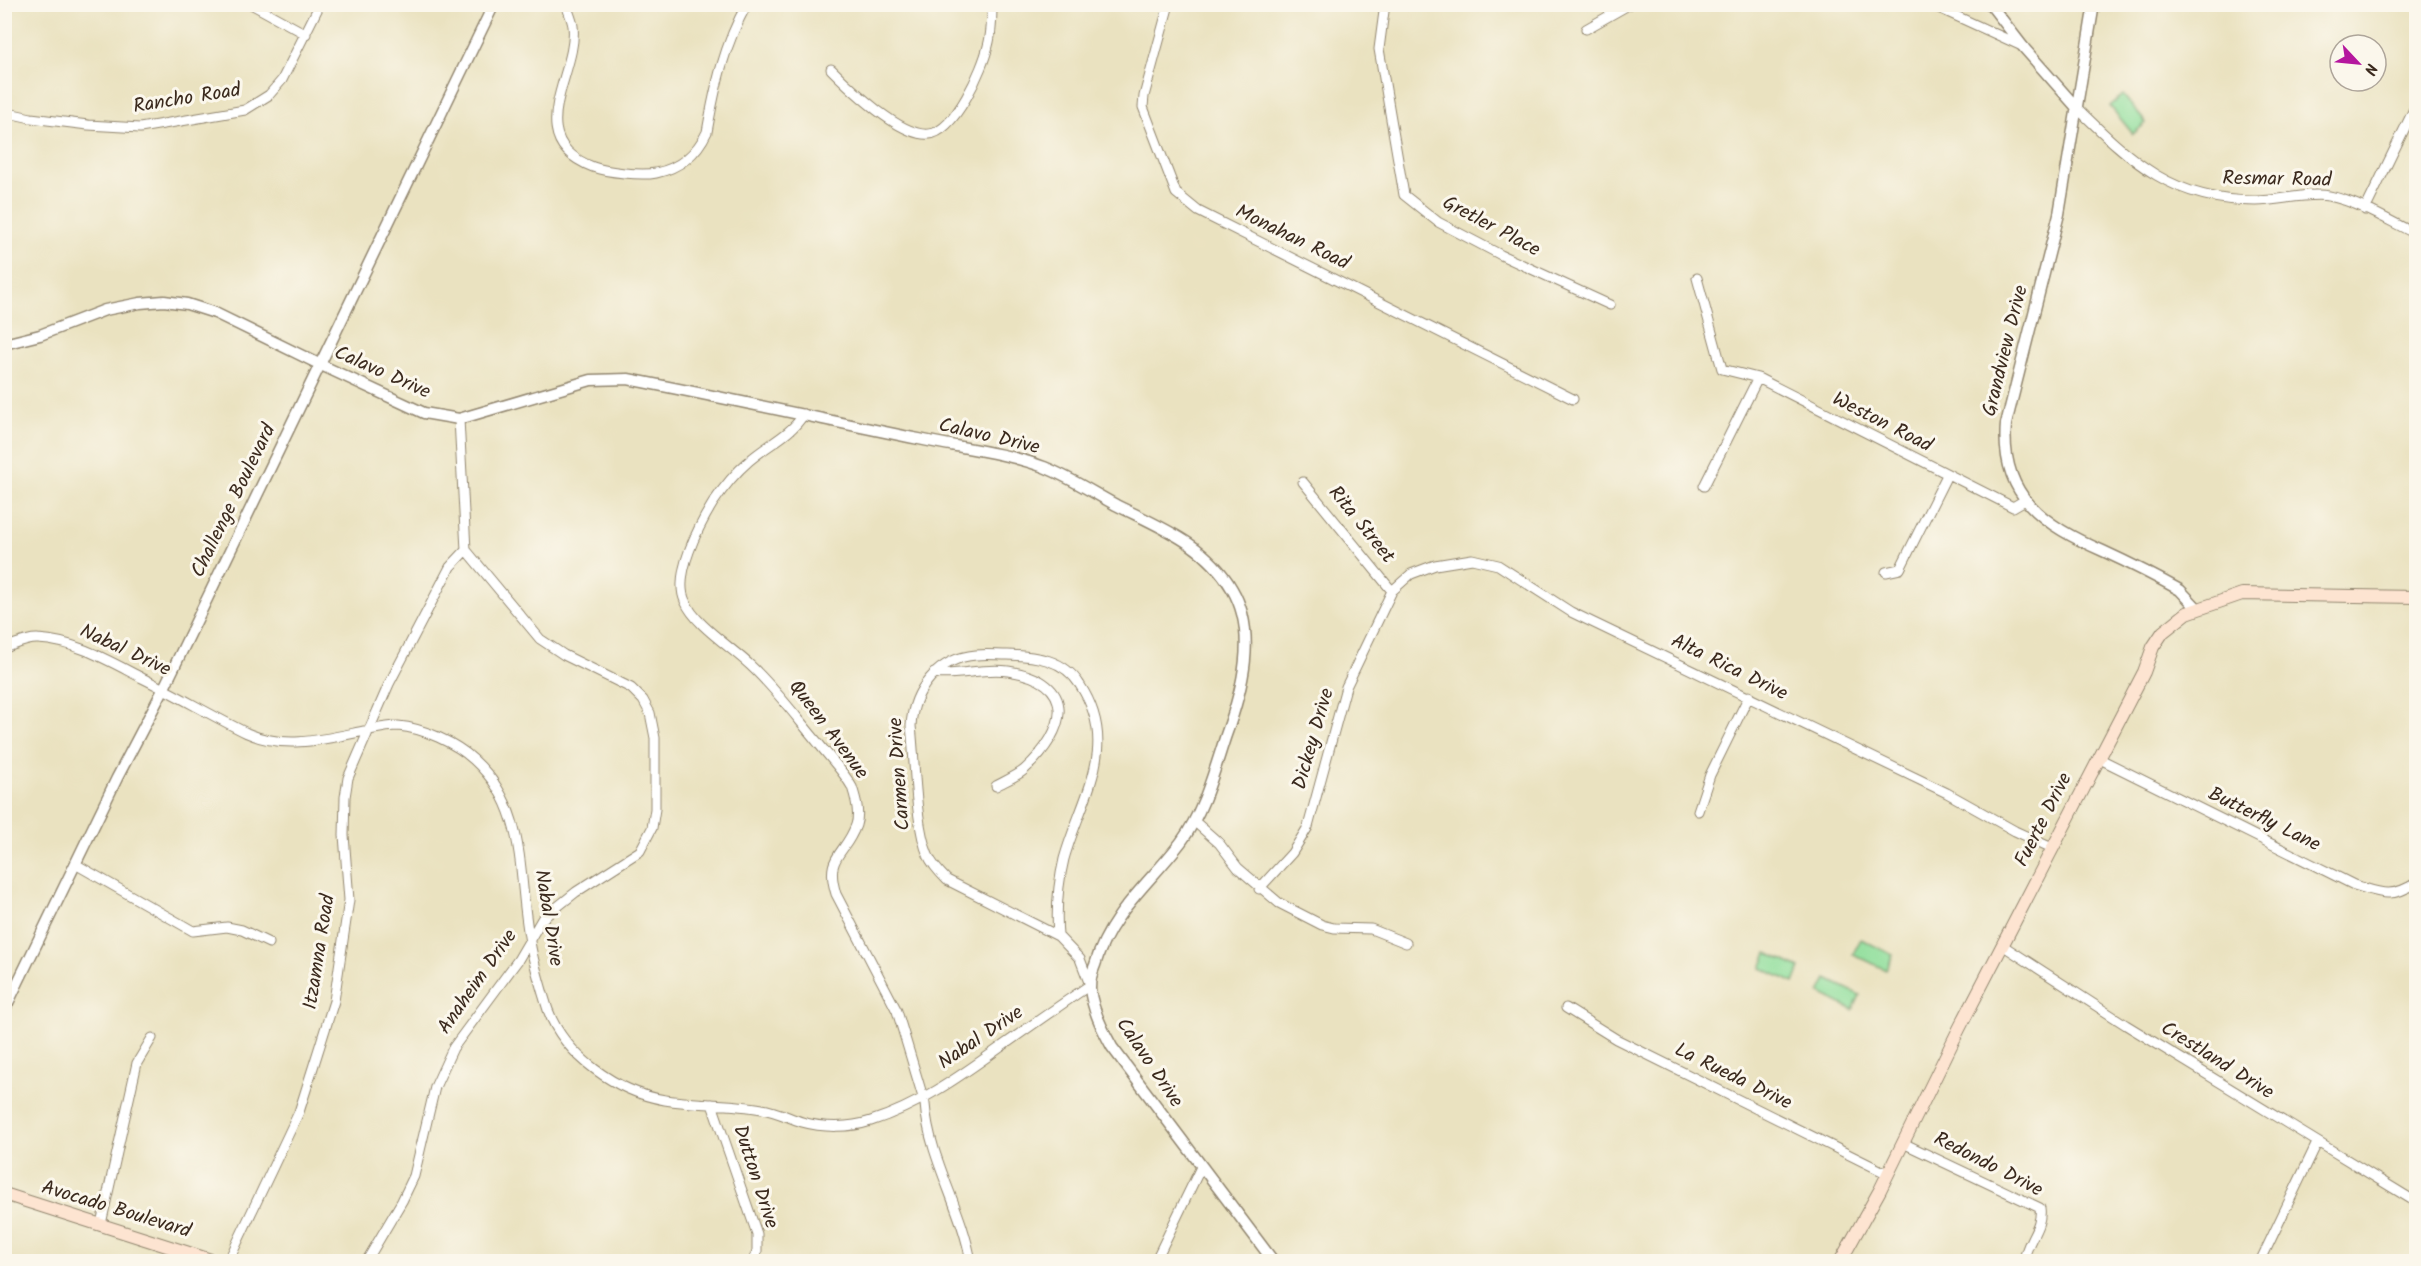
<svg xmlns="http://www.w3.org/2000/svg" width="2421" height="1266" viewBox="0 0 2421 1266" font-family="Kalam,sans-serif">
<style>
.green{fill:#92df9d;stroke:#66845e;stroke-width:1.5}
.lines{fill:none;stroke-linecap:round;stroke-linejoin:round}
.minor-casing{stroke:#92866f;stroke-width:11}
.tertiary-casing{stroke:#92866f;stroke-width:13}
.secondary-casing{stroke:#92866f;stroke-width:14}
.minor{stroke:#fff;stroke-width:9}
.tertiary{stroke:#fff;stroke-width:10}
.secondary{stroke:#fde4d1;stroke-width:12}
.labels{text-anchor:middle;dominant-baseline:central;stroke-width:6;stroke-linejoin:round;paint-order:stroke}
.street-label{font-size:20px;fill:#3b2a1e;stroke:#fbf7ec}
</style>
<rect width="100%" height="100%" fill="#fbf7ec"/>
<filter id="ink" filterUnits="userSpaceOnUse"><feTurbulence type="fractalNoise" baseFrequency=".0167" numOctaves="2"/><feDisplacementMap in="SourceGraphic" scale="12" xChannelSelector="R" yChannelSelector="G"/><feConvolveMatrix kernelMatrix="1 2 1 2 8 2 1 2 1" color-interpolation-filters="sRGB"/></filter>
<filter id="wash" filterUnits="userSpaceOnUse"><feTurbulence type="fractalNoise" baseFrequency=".008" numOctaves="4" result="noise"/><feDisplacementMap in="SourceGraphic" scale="24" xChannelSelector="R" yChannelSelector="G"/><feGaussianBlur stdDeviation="1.35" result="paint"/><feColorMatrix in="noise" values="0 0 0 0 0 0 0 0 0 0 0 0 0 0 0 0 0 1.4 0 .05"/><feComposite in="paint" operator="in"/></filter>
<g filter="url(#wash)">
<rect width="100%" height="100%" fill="#eae2c0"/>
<path class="green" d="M 2123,95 L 2146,123 L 2133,134 L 2110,106 Z
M 1861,939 L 1893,955 L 1886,970 L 1853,954 Z
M 1767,953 L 1800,968 L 1794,983 L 1761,968 Z
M 1827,979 L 1860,995 L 1853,1010 L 1820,993 Z"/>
</g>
<g filter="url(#ink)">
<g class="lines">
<defs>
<path id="minor" d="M 251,4 L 306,34
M 566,4 C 568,11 572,19 573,26 C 579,73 519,139 593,167 C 607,172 641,176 656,173 C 680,168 697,153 707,132 C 715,87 724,45 747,4
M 1169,4 L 1144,96 L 1143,107 L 1176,193 L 1198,211 L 1573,399
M 1385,4 L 1379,49 L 1404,195 L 1438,222 L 1501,255 L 1610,305
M 1930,4 L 2024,47
M 1586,29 L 1630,4
M 831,69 C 850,88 901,137 929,134 C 955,132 983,68 988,46 C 992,32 992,18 992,4
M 2077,108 C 2133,163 2173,201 2256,201 C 2279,201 2308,192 2329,196 C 2359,202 2389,221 2416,234
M 4,112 L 31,118 L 88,125 L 140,128 L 245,110 L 269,95 L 282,80 L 320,4
M 2365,210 L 2416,105
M 1697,278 L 1722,369 L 1758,378 L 2013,507 L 2025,500
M 804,414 C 790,436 768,444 749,461 C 735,473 723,488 713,503 C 699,526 673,575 685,601 C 695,625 730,646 750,665 C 776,689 796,717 819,744 C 830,758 844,772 852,787 C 856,799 860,813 856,825 C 845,856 824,855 836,894 L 897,1011 L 925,1104 C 929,1159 962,1208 971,1262
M 1303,482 L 1392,591
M 1704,486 L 1758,378
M 1886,572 L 1900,569 L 1947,475
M 4,648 C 15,645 27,638 38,639 C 76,641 109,661 142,678 C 177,695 212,716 247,733 C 285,750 325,739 364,731 C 375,729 387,726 398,726 C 423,728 456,743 474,760 C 529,810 517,877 530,942 C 534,965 541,988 548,1010 C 565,1056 617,1092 665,1100 C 697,1105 730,1103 762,1109 C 776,1111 789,1118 802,1122 C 823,1128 850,1128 871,1121 C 918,1106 959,1077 998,1049 C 1029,1027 1059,1006 1090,985 L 1080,959 L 1058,936 C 1056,910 1058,884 1064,859 C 1081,798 1121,747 1080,685 C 1064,659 1036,656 1008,655 C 997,655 986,654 976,655 C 938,658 913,690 911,726 C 915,760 915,825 928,855 C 932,865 940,873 947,880 L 1058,936
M 934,673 C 958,677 983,667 1008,671 C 1079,682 1068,730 1024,770 C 1017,776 1005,781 996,786
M 2098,758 L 2354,885 C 2381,893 2391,899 2416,883
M 1698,811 L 1710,775 L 1749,696
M 1194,821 L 1219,843 L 1238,868 L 1279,903 L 1322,925 L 1334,928 L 1371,929 L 1406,943
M 77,865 L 193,931 L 227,927 L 242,930 L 269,943
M 1259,889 L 1292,853 L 1308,827 L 1346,687 L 1392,591 L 1411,574 L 1435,565 L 1472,559 L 1498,565 L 1571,612 L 1947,793 L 2015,831 L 2052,848
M 2002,945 L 2126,1025 L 2416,1202
M 1566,1008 L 1616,1039 L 1888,1174
M 712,1104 L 757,1234 L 757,1251 L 753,1262
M 1903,1143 L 2040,1208 C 2043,1228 2025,1242 2024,1262
M 101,1224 L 137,1063 L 152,1038
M 228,1262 L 299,1112 L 334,1001 L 349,900 L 344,835 L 345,797 L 348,778 L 389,684 L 450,567 L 466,550
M 366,1262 L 402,1201 L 414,1176 L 435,1087 L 453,1048 L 518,960 L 542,919 L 576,892 L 640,851 L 652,828 L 655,809 L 655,738 L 650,713 L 643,700 L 631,688 L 564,655 L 540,639 L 466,550 L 459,419
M 1155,1262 L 1201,1167
M 2260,1262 L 2317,1143"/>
<path id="tertiary" d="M 1990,4 L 2024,48 L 2077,108
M 2094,4 L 2059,214 L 2006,424 C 2000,497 2044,525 2103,551 C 2129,563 2155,576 2180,590 L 2197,608
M 4,344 L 40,335 L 105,310 L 140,303 L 164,301 L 187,304 L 215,313 L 321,365 L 424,413 L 459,419 L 591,380 L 628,379 C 725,398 822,419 919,439 C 961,448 1003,452 1044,467 C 1069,477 1092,492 1116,505 C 1160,527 1206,544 1232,589 C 1258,633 1242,691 1226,735 C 1214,771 1204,811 1181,842 C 1150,883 1110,913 1095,965 C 1092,972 1090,980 1090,988 C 1092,1009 1102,1029 1112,1047 L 1274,1262
M 4,1011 L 117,778 L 164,688 L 494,4"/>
<path id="secondary" d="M 4,1194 L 217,1262
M 1840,1262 L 1880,1190 L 1959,1029 L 2144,672 L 2153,647 L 2163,632 L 2187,613 L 2242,594 L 2416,597"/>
</defs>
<use href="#minor" class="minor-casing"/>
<use href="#tertiary" class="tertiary-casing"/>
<use href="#secondary" class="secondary-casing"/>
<use href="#minor" class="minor"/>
<use href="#tertiary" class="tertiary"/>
<use href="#secondary" class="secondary"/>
</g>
</g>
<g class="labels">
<g class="street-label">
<text transform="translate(187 99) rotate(-9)">Rancho Road</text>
<text transform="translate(2277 180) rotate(1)">Resmar Road</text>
<text transform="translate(1491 227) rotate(28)">Gretler Place</text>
<text transform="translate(1292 238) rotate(26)">Monahan Road</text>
<text transform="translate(2006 351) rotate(-76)">Grandview Drive</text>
<text transform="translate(382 373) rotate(24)">Calavo Drive</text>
<text transform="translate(1882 423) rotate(27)">Weston Road</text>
<text transform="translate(989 437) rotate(13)">Calavo Drive</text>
<text transform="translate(234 501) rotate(-64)">Challenge Boulevard</text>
<text transform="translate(1361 525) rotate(51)">Rita Street</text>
<text transform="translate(125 651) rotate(25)">Nabal Drive</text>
<text transform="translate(1729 668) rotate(26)">Alta Rica Drive</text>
<text transform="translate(828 730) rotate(53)">Queen Avenue</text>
<text transform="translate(1314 739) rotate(-74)">Dickey Drive</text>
<text transform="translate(900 774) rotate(-94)">Carmen Drive</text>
<text transform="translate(2044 820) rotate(-63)">Fuerte Drive</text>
<text transform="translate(2264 820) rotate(26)">Butterfly Lane</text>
<text transform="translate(548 918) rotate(81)">Nabal Drive</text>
<text transform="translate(320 952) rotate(-81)">Itzamna Road</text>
<text transform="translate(478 982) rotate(-55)">Anaheim Drive</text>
<text transform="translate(981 1038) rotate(-34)">Nabal Drive</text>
<text transform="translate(2217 1061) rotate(32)">Crestland Drive</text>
<text transform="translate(1149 1063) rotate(56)">Calavo Drive</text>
<text transform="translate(1733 1077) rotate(26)">La Rueda Drive</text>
<text transform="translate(1988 1165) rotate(27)">Redondo Drive</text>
<text transform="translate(755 1177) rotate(72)">Dutton Drive</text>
<text transform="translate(116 1210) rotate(17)">Avocado Boulevard</text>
</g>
</g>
<rect width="2421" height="1266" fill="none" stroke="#fbf7ec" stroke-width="24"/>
<g transform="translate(2358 63) rotate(116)"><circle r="28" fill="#fbf7ec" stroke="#aea59a" stroke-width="1.5"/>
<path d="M0-4.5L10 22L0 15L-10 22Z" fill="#b5179e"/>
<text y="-9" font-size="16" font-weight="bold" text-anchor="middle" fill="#3b2a1e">N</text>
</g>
</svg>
